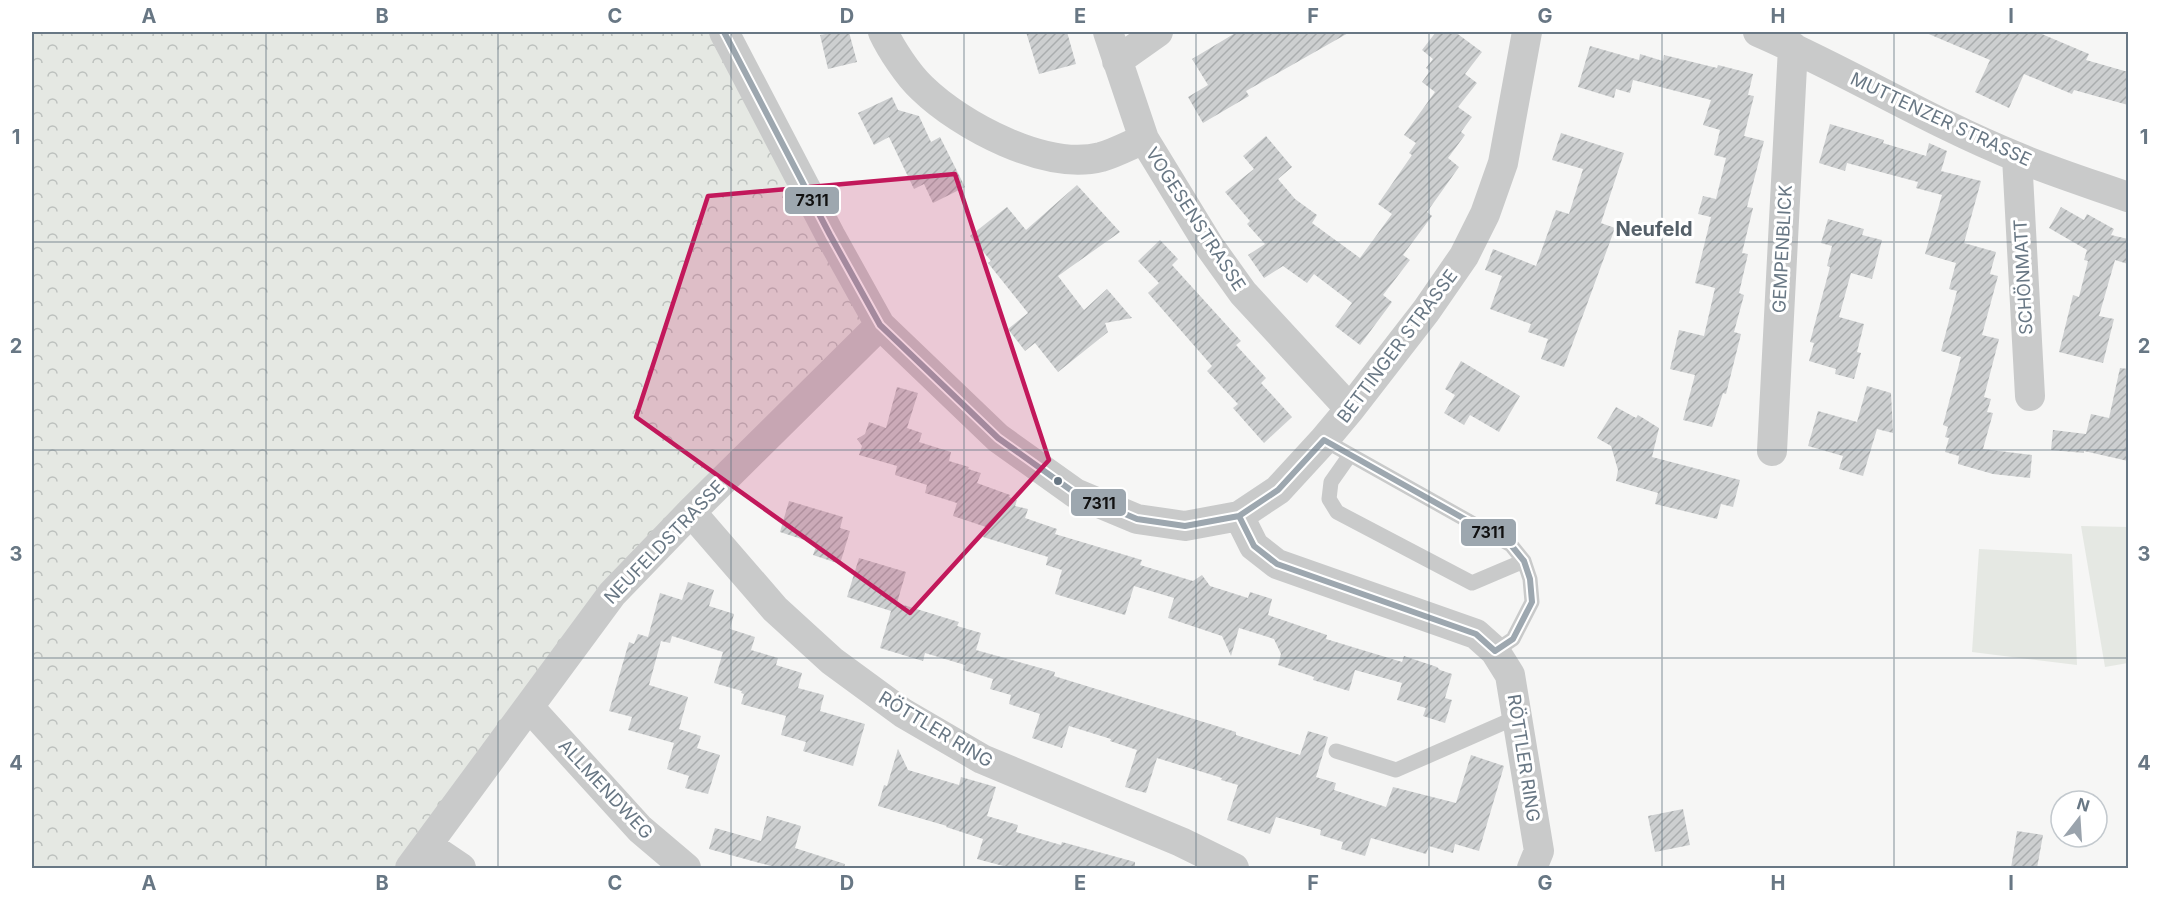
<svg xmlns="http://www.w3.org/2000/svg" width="2160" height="900" viewBox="0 0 2160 900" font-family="Inter,sans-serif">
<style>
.forest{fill:url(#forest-crowns)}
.green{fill:#e5e8e3}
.building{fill:url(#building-hatch)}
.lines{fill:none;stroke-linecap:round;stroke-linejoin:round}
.lane{stroke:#c9caca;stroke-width:15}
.street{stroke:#c9caca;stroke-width:30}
.bus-1-casing{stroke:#fff;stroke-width:10}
.bus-1{stroke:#9da7af;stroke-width:6}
.marked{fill:#c2185b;fill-opacity:0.2;stroke:#c2185b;stroke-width:4.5;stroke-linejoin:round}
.grid{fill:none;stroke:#687784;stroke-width:1.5;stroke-opacity:0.55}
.bus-dot{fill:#687784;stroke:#fff;stroke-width:2}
.labels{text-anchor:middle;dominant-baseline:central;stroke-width:6;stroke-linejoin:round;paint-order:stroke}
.street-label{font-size:18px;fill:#687784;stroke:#fff}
.neighbourhood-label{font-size:20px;font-weight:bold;fill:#556069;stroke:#fff}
.line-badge{stroke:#fff;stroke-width:2}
.pale-badge-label{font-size:16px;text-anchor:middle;font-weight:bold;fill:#111}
.neatline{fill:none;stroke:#687784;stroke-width:2}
.grid-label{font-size:20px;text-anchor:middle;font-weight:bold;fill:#687784}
</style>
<defs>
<pattern id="forest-crowns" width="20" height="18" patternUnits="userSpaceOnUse" patternTransform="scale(1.5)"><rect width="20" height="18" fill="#e5e8e3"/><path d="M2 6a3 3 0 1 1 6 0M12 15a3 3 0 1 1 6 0" fill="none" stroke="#bdc1be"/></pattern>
<pattern id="building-hatch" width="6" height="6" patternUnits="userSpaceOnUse" patternTransform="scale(1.5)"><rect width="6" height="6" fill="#cdcfd0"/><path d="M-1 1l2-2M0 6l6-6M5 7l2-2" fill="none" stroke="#aaadae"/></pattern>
</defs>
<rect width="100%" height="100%" fill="#f6f6f5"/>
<path class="forest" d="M 32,32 L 724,32 L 880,325 L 691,512 L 410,868 L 32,868 Z"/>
<path class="green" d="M 2081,526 L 2128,527 L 2128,663 L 2105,667 Z
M 1979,549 L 2072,554 L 2077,665 L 1972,652 Z"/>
<path class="building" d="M 836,32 L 849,32 L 857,62 L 828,69 L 820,35 Z
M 1026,32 L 1067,32 L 1076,64 L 1039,74 Z
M 1237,32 L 1350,32 L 1246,91 L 1249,96 L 1203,123 L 1188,97 L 1208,85 L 1192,59 Z
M 1436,32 L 1455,32 L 1482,52 L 1465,74 L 1477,83 L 1458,107 L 1472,117 L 1461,132 L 1465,135 L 1448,158 L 1459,167 L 1427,212 L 1432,216 L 1403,255 L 1410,260 L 1383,295 L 1392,302 L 1360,345 L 1335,326 L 1352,303 L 1314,274 L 1307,283 L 1283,266 L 1264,278 L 1248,255 L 1265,244 L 1247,224 L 1250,221 L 1225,192 L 1254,169 L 1243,156 L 1266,136 L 1292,167 L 1278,179 L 1295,199 L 1317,215 L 1312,223 L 1360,258 L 1392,214 L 1378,204 L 1412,155 L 1409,153 L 1416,143 L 1404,135 L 1435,92 L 1422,82 L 1430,71 L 1426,68 L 1433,59 L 1422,50 Z
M 1924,32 L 2037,32 L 2089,54 L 2086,60 L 2128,72 L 2128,105 L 2074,90 L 2072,94 L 2024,74 L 2009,108 L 1975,92 L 1990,60 Z
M 1590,46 L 1639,60 L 1640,54 L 1663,61 L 1664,55 L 1717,68 L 1718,65 L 1753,74 L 1748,95 L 1754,96 L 1744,136 L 1764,141 L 1747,207 L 1753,208 L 1742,253 L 1748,254 L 1739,293 L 1744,295 L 1734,332 L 1741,334 L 1726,394 L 1723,393 L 1712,427 L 1683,420 L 1695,375 L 1670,369 L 1679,330 L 1704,336 L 1715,288 L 1695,283 L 1711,217 L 1698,214 L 1703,196 L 1716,199 L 1726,158 L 1714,155 L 1720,130 L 1703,125 L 1711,100 L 1633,80 L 1630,93 L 1616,89 L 1614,98 L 1578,87 Z
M 892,97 L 898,110 L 919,116 L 931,142 L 940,137 L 965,187 L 933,203 L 924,184 L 914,189 L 889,137 L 874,145 L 858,113 Z
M 1830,124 L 1884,140 L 1883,143 L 1926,156 L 1929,143 L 1947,151 L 1941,171 L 1981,181 L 1964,243 L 1996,252 L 1990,274 L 1998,276 L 1982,335 L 1999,339 L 1984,397 L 1991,399 L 1987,412 L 1993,413 L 1983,449 L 2032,455 L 2030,478 L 1993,474 L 1958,464 L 1959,456 L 1945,452 L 1949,438 L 1945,437 L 1948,427 L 1943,425 L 1961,357 L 1941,351 L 1957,291 L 1949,289 L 1956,263 L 1925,254 L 1942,195 L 1916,188 L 1918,182 L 1847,163 L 1845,171 L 1819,163 Z
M 1561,133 L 1624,153 L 1601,223 L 1615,228 L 1564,367 L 1541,359 L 1548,339 L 1528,332 L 1531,324 L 1490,309 L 1502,276 L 1485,270 L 1493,249 L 1536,266 L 1556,210 L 1569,214 L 1583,169 L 1552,160 Z
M 1077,185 L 1120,232 L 1058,276 L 1084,310 L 1107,289 L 1132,318 L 1105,323 L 1108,332 L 1058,372 L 1035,343 L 1025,351 L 1008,329 L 1028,313 L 988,263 L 991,261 L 970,236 L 1007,207 L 1026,230 Z
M 2061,207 L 2084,220 L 2087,214 L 2114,229 L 2111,235 L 2128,239 L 2128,264 L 2115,260 L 2099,316 L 2114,319 L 2103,363 L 2059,352 L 2073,295 L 2079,297 L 2088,261 L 2084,260 L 2087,250 L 2049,228 Z
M 1828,219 L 1864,229 L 1862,235 L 1882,240 L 1872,279 L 1851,273 L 1839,317 L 1864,324 L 1857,352 L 1861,353 L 1854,379 L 1835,374 L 1836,369 L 1809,361 L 1814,343 L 1810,342 L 1830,267 L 1827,266 L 1832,246 L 1821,243 Z
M 1160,240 L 1178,259 L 1172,265 L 1241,341 L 1236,345 L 1266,378 L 1261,383 L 1292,417 L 1264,443 L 1233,408 L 1238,404 L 1207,371 L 1212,366 L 1148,293 L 1159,283 L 1138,261 Z
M 1461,361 L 1520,396 L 1499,432 L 1470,415 L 1464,425 L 1444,413 L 1455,395 L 1445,389 Z
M 2120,368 L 2128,369 L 2128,461 L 2084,451 L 2084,453 L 2051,450 L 2053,430 L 2086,434 L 2091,414 L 2109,418 Z
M 1867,386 L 1891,393 L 1893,433 L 1877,429 L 1863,476 L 1839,469 L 1843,456 L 1808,446 L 1818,411 L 1857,422 Z
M 897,387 L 918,393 L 907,428 L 922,433 L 919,442 L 951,452 L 949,461 L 969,467 L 968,469 L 981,473 L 977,483 L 1010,495 L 1009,497 L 1017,500 L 1015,506 L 1028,509 L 1025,518 L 1057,529 L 1055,534 L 1142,560 L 1140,565 L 1193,581 L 1202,575 L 1210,586 L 1248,598 L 1250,592 L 1272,599 L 1268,615 L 1327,635 L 1326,639 L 1402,662 L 1404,656 L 1437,667 L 1440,670 L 1452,674 L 1445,698 L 1452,700 L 1445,723 L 1423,716 L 1426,708 L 1397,700 L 1402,683 L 1355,670 L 1349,691 L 1313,680 L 1314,677 L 1278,665 L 1281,654 L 1274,639 L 1239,628 L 1231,656 L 1222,636 L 1168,618 L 1174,598 L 1134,586 L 1125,615 L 1055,594 L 1062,570 L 1046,565 L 1048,557 L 983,537 L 986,527 L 953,516 L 957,503 L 925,493 L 927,485 L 895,475 L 897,466 L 859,455 L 862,446 L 857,439 L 865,434 L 869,422 L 886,428 Z
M 1616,407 L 1636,418 L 1638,415 L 1659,428 L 1652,457 L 1740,480 L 1733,507 L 1721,504 L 1717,519 L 1655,504 L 1658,493 L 1616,481 L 1618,470 L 1611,446 L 1597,438 Z
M 789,501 L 843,517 L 840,528 L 850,531 L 840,564 L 813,555 L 817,544 L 780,532 Z
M 859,558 L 906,572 L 897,603 L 959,622 L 957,626 L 981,633 L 976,650 L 1055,672 L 1054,676 L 1236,732 L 1236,735 L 1300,755 L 1308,731 L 1328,737 L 1316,777 L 1336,783 L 1334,790 L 1386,807 L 1393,787 L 1456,803 L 1471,755 L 1504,766 L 1479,851 L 1455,844 L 1453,853 L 1429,846 L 1426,854 L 1371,838 L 1365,856 L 1341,849 L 1343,842 L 1320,835 L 1321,830 L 1276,817 L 1270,834 L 1227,820 L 1238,785 L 1221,780 L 1222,778 L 1157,758 L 1146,793 L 1125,787 L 1137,750 L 1110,741 L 1111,739 L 1069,726 L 1062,748 L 1032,738 L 1040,714 L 1009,704 L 1011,695 L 990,689 L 993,679 L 963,670 L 965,665 L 925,653 L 923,661 L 880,648 L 891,611 L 847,597 Z
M 688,582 L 714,590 L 709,606 L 734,614 L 730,629 L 755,637 L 751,650 L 778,658 L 776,665 L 802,673 L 798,688 L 824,695 L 820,711 L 865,724 L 853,766 L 803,751 L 806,742 L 781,735 L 786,716 L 741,704 L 744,694 L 741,693 L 742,691 L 714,683 L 723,652 L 672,636 L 670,643 L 661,641 L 649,685 L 688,697 L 679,729 L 701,736 L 697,748 L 720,755 L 708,794 L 685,788 L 689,776 L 667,769 L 674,743 L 628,730 L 632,717 L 609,711 L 629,642 L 634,644 L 638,634 L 648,637 L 660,593 L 682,600 Z
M 898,749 L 908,770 L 959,785 L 961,777 L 996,787 L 987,816 L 1018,825 L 1016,832 L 1061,845 L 1062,842 L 1135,862 L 1135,868 L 1011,868 L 977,859 L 983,839 L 946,827 L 947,826 L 878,806 L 884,785 L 887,786 Z
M 1683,809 L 1690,845 L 1655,852 L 1648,816 Z
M 767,816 L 801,826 L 795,848 L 845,864 L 844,868 L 778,868 L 709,849 L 715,828 L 761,841 Z
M 2017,831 L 2043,835 L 2037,868 L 2011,868 Z"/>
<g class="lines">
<path class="lane" d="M 1324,440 L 1511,545 L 1524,561 L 1530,579 L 1532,602 L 1513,639 L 1495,651
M 1350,455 L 1331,482 L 1329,499 L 1337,512 L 1472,583 L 1524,561
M 1336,751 L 1396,770 L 1517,717"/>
<path class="street" d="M 724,32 L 830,235 L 880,325 L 998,438 L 1075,493 L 1137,519 L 1185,526 L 1239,516 L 1278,490 L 1324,440 L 1350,409 L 1426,311 L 1464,256 L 1485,214 L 1503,163 L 1527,32
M 883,32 C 891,49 908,75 922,88 C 961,126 1046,171 1101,157 C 1115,153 1130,145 1144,139
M 1108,32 L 1144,139 L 1210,247 L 1243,293 L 1350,409
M 1758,32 C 1846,70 1928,121 2017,157 C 2053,172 2091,184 2128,197
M 1117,61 L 1158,32
M 2017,157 L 2030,396
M 1772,451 L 1793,47
M 691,512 L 775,609 L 832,661 L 903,713 L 982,759 L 1181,842 L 1234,868
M 1239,516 L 1254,546 L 1277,564 L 1476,634 L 1495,651 L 1510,675 L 1539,851 L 1532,868
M 529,707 L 640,829 L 686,868
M 427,845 L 461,868
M 410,868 L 612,594 L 691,512 L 880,325"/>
<defs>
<path id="bus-1" d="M 724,32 L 830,235 L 880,325 L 998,438 L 1075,493 L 1137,519 L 1185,526 L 1239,516
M 1324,440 L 1511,545 L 1524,561 L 1530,579 L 1532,602 L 1513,639 L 1495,651 L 1476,634 L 1277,564 L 1254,546 L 1239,516 L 1278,490 Z"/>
</defs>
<use href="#bus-1" class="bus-1-casing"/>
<use href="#bus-1" class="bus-1"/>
</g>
<path class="marked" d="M 955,174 L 1049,460 L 910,613 L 636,417 L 708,196 Z"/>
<path class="grid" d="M 266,32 L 266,868M 498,32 L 498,868M 731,32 L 731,868M 964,32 L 964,868M 1196,32 L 1196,868M 1429,32 L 1429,868M 1662,32 L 1662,868M 1894,32 L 1894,868M 32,242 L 2128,242M 32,450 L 2128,450M 32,658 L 2128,658"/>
<circle class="bus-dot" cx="1058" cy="481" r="5"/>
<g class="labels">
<g class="street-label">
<text transform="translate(1941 119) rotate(25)">MUTTENZER STRASSE</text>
<text transform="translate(1196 219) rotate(57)">VOGESENSTRASSE</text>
<text transform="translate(1782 249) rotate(-87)">GEMPENBLICK</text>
<text transform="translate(2023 277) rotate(-93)">SCHÖNMATT</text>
<text transform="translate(1397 346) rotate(-53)">BETTINGER STRASSE</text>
<text transform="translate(664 542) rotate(-46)">NEUFELDSTRASSE</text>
<text transform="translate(936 729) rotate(31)">RÖTTLER RING</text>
<text transform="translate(1524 758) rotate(81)">RÖTTLER RING</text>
<text transform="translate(606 789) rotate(47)">ALLMENDWEG</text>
</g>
<g class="neighbourhood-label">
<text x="1654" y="229">Neufeld</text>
</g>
</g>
<g class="line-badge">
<rect x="784" y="186" width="56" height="29" rx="6" fill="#9da7af"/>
<rect x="1070" y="488" width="57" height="29" rx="6" fill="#9da7af"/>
<rect x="1460" y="518" width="57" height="29" rx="6" fill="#9da7af"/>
</g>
<g class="pale-badge-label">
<text x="812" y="206">7311</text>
<text x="1099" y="509">7311</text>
<text x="1488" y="538">7311</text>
</g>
<rect width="2160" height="900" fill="none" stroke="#ffffff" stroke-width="66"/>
<g transform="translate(2079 819) rotate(17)"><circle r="28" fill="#ffffff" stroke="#c3c9ce" stroke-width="1.5"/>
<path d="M0-4.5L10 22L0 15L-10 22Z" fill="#9aa3ac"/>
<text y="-9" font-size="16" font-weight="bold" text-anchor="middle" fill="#687784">N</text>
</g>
<rect x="33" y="33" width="2094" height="834" class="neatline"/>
<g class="grid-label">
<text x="149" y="23">A</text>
<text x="382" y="23">B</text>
<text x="615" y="23">C</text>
<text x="847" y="23">D</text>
<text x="1080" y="23">E</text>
<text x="1313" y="23">F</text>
<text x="1545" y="23">G</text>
<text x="1778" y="23">H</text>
<text x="2011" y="23">I</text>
<text x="16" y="144">1</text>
<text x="2144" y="144">1</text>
<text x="16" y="353">2</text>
<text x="2144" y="353">2</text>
<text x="16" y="561">3</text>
<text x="2144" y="561">3</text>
<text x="16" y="770">4</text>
<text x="2144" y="770">4</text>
<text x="149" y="890">A</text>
<text x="382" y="890">B</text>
<text x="615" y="890">C</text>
<text x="847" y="890">D</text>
<text x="1080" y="890">E</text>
<text x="1313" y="890">F</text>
<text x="1545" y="890">G</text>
<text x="1778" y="890">H</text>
<text x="2011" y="890">I</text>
</g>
</svg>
